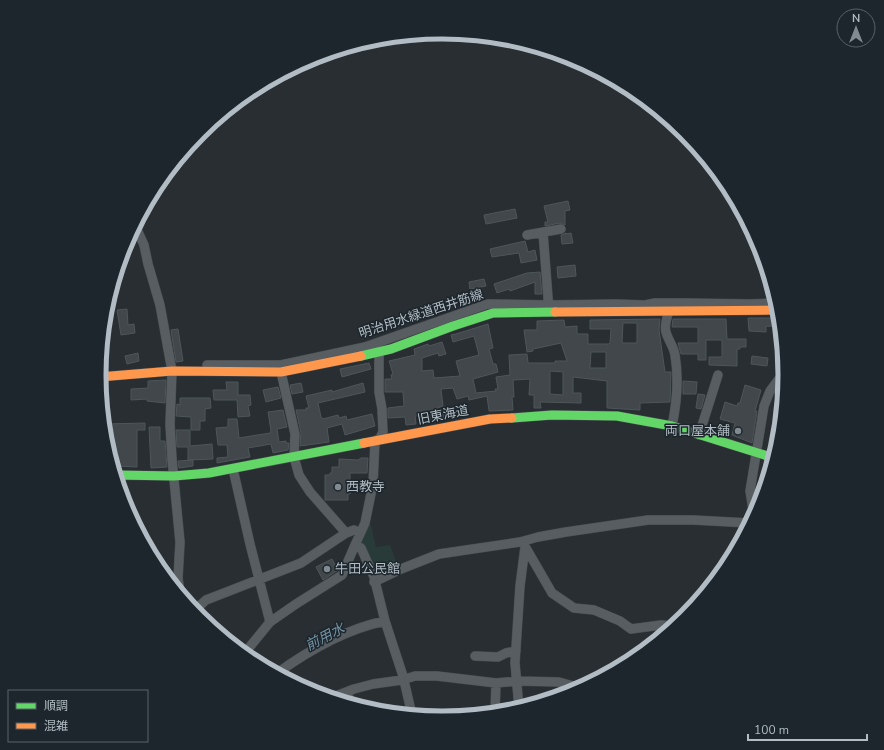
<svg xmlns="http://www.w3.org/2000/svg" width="884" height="750" viewBox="0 0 884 750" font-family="'Nunito Sans','Noto Sans JP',sans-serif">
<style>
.green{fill:#293b39}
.building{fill:#41474a;stroke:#4f565a;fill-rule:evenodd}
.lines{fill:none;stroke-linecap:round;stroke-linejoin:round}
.street-casing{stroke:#464a4d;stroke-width:10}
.fast-casing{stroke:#464a4d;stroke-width:10}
.slow-casing{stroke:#464a4d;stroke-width:10}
.street{stroke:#585d61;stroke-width:9}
.fast{stroke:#63d668;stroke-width:9}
.slow{stroke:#ff974d;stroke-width:9}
.poi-dot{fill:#828a91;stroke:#1c262c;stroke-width:1.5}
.labels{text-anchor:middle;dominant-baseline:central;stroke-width:3;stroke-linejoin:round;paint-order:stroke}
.street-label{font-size:13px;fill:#b2bcc4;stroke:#1c262c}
.poi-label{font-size:13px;fill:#b2bcc4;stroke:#1c262c;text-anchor:start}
.water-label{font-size:14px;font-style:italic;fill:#7592a4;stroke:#1c262c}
.rim{fill:none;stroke:#b2bcc4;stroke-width:5}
</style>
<rect width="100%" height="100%" fill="#282e32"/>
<path class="green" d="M 367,525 L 371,525 L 376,547 L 390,545 L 398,567 L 378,575 L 362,543 L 362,538 Z"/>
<path class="building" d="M 568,201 L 570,210 L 565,211 L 565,225 L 560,223 L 545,226 L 545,222 L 548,222 L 544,206 Z
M 515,209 L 517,218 L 486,224 L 484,215 Z
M 566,233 L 566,234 L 571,233 L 573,243 L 562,244 L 561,235 Z
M 525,241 L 528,252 L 535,250 L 537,260 L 521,263 L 519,253 L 492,257 L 490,249 Z
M 575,265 L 576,276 L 558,278 L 557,267 Z
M 540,272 L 542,294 L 535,294 L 535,282 L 510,291 L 509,289 L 497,293 L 494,284 L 527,273 Z
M 484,279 L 486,286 L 470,289 L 469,282 Z
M 127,309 L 128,325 L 134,324 L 135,333 L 121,335 L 117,310 Z
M 748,318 L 779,318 L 780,327 L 766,326 L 766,332 L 749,331 Z
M 660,319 L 659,330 L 665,372 L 671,372 L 670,402 L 640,403 L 640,410 L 607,408 L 607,381 L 573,377 L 573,393 L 581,393 L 581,403 L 540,402 L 541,408 L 534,408 L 534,395 L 529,395 L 530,379 L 513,380 L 514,397 L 512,397 L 513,410 L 489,411 L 487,396 L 469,400 L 468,396 L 457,399 L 453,388 L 441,389 L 443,406 L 437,408 L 438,412 L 458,411 L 458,415 L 428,421 L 427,414 L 415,416 L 416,424 L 406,425 L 405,417 L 388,418 L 388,408 L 404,406 L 403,392 L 385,392 L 385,379 L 392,379 L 391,375 L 393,374 L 389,361 L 415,355 L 414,349 L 428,344 L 429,346 L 442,342 L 446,354 L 439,356 L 438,353 L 422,358 L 422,371 L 433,370 L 434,378 L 460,376 L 456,361 L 479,355 L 474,336 L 453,342 L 451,335 L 456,334 L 488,324 L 493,348 L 489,349 L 493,364 L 496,364 L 498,372 L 473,379 L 476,393 L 496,391 L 495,389 L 498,389 L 496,377 L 510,375 L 509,355 L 527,354 L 528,363 L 555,363 L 555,361 L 567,361 L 561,343 L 533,349 L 533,351 L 527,352 L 524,330 L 537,330 L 537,321 L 564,320 L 565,327 L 577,326 L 577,334 L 588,334 L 588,344 L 609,344 L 610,343 L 611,329 L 590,329 L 590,320 ZM 623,323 L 637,323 L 637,343 L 622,343 ZM 591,352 L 606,352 L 606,368 L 590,368 ZM 550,371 L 563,372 L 563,395 L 550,394 Z
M 673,319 L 726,319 L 727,339 L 746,339 L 746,347 L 740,347 L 740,349 L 737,349 L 737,366 L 709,365 L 709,357 L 722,357 L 722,340 L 706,340 L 706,360 L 698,360 L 698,354 L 681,354 L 678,343 L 698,343 L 698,327 L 672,327 Z
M 178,329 L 183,361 L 176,362 L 171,330 Z
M 138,353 L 139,361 L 127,364 L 125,356 Z
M 752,356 L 768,358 L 767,366 L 751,364 Z
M 369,363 L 371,369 L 342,377 L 340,369 Z
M 166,380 L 165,403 L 147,401 L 147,399 L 131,400 L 131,389 L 148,388 L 148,381 Z
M 683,381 L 697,382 L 696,394 L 683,394 Z
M 226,382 L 238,382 L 238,395 L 250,395 L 251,405 L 248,406 L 250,416 L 238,417 L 237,400 L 214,400 L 213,390 L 227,390 Z
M 301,383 L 303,392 L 292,394 L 290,385 Z
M 363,383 L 365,392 L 318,403 L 321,417 L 323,419 L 338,415 L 339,418 L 346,416 L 347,420 L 372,414 L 375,426 L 345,435 L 342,424 L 327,428 L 329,442 L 300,446 L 301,433 L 296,410 L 306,410 L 306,408 L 309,408 L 306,396 L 332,390 L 332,392 Z
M 745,385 L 761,390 L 755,411 L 757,411 L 752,443 L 732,435 L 735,423 L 720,419 L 725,402 L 737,406 L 738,403 L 740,403 Z
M 278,387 L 281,398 L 266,402 L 263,390 Z
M 698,394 L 705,395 L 701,409 L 696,408 Z
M 180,398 L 210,398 L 211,408 L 205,409 L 205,421 L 200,421 L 200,430 L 191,430 L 191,417 L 176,416 L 177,404 L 180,405 Z
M 283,410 L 287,427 L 277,429 L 279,442 L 286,441 L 286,443 L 289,443 L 288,450 L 273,453 L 271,444 L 248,448 L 250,457 L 217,463 L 217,458 L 228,457 L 227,445 L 218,445 L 216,428 L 228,427 L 228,419 L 237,419 L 239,438 L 270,433 L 271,431 L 268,412 Z
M 145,423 L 145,430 L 137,430 L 137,467 L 114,466 L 114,458 L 111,459 L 106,442 L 104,424 Z
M 149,427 L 160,427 L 160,441 L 165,441 L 167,467 L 151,468 Z
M 176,430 L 190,430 L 190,446 L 212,444 L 213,459 L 188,460 L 188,447 L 177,447 Z
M 361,458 L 368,458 L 367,473 L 350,473 L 350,494 L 348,494 L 348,500 L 325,500 L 325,475 L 330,475 L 330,473 L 332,473 L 332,467 L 339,467 L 339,459 L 358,460 Z
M 193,460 L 193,466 L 179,468 L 178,461 Z
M 332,559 L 338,570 L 323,580 L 316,567 Z"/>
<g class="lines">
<defs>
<path id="street" d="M 135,225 L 144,245 L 148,264 L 160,305 L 172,371 L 170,424 L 172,459 L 180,542 L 178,578 L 180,593
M 543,232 L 549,311
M 527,235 L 561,229
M 669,311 C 667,317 664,326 666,332 C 668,340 674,347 675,355 C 679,379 677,402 672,426
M 379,351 L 379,392 L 382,409 L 383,432 L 380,438 L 375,441 L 373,484 L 365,523 L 355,545 L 361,548 L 374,577 L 385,621 L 403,676 L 412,715
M 207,365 L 281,365 L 365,347 L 488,304 L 550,305 L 616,304 L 645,305 L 655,303 L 685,303 L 750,304 L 777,303
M 281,372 L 295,434 L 294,457 L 299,475 L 310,492 L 346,533
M 699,435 L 718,375
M 233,469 L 250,544 L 270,622
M 754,516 L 750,491 L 764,406 L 770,391 L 785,371
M 526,548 L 552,593 L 574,608 L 594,610 L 620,621 L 631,629 L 661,625 L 675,626
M 374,582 L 401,569 L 439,554 L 520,542 L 538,537 L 566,532 L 648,520 L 693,520 L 750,523
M 194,611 L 206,600 L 301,563 L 346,533 L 354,530 L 360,533
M 244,654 L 270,622 L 296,604 L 342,575 L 355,545
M 475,656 L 498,657 L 506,653 L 516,651
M 276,674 C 309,650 346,629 385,621
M 347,693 L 351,704
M 331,698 L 354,689 L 373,684 L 402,680 L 415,676 L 437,676 L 496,683 L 518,681 L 559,682 L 577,687
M 519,708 L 515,663 L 520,586 L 525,547
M 495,713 L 496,683"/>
<path id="fast" d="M 361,356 L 391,349 L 453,326 L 493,313 L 555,312
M 512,418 L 552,415 L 617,416 L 672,426 L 774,458
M 116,475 L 174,476 L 209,473 L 364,443"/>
<path id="slow" d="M 555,312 L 779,310
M 99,377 L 172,371 L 281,372 L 361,356
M 364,443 L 490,419 L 512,418"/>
</defs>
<use href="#street" class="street-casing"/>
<use href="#fast" class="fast-casing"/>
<use href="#slow" class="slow-casing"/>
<use href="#street" class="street"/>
<use href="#fast" class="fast"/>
<use href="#slow" class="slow"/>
</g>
<g class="poi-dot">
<circle cx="738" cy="431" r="4"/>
<circle cx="338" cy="487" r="4"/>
<circle cx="327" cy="569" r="4"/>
</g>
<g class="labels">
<g class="street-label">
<text transform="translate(421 314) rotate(-18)">明治用水緑道西井筋線</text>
<text transform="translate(443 415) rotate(-11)">旧東海道</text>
</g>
<g class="poi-label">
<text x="730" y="431" text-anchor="end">両口屋本舗</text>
<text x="346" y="487">西教寺</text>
<text x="335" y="569">牛田公民館</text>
</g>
<g class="water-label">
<text transform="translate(325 637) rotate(-28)">前用水</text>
</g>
</g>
<path d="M0 0H884V750H0ZM106 375a336 336 0 1 1 672 0a336 336 0 1 1-672 0Z" fill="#1c262c" fill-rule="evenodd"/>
<path class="rim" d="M106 375a336 336 0 1 1 672 0a336 336 0 1 1-672 0Z"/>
<rect x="8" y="690" width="140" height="52" fill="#1c262c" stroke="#586269"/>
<rect x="16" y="703" width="20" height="6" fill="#63d668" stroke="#586269"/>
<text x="44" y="710" font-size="12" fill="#b2bcc4">順調</text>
<rect x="16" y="723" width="20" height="6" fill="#ff974d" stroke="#586269"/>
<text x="44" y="730" font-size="12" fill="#b2bcc4">混雑</text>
<g transform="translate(856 28)"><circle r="19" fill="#1c262c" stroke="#586269"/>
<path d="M0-3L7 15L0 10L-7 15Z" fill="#828a91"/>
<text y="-6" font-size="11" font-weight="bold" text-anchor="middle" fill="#b2bcc4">N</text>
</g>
<path d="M748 734v6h119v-6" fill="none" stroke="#b2bcc4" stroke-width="2"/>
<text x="754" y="734" font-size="12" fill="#b2bcc4" stroke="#1c262c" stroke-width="3" paint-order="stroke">100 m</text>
</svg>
